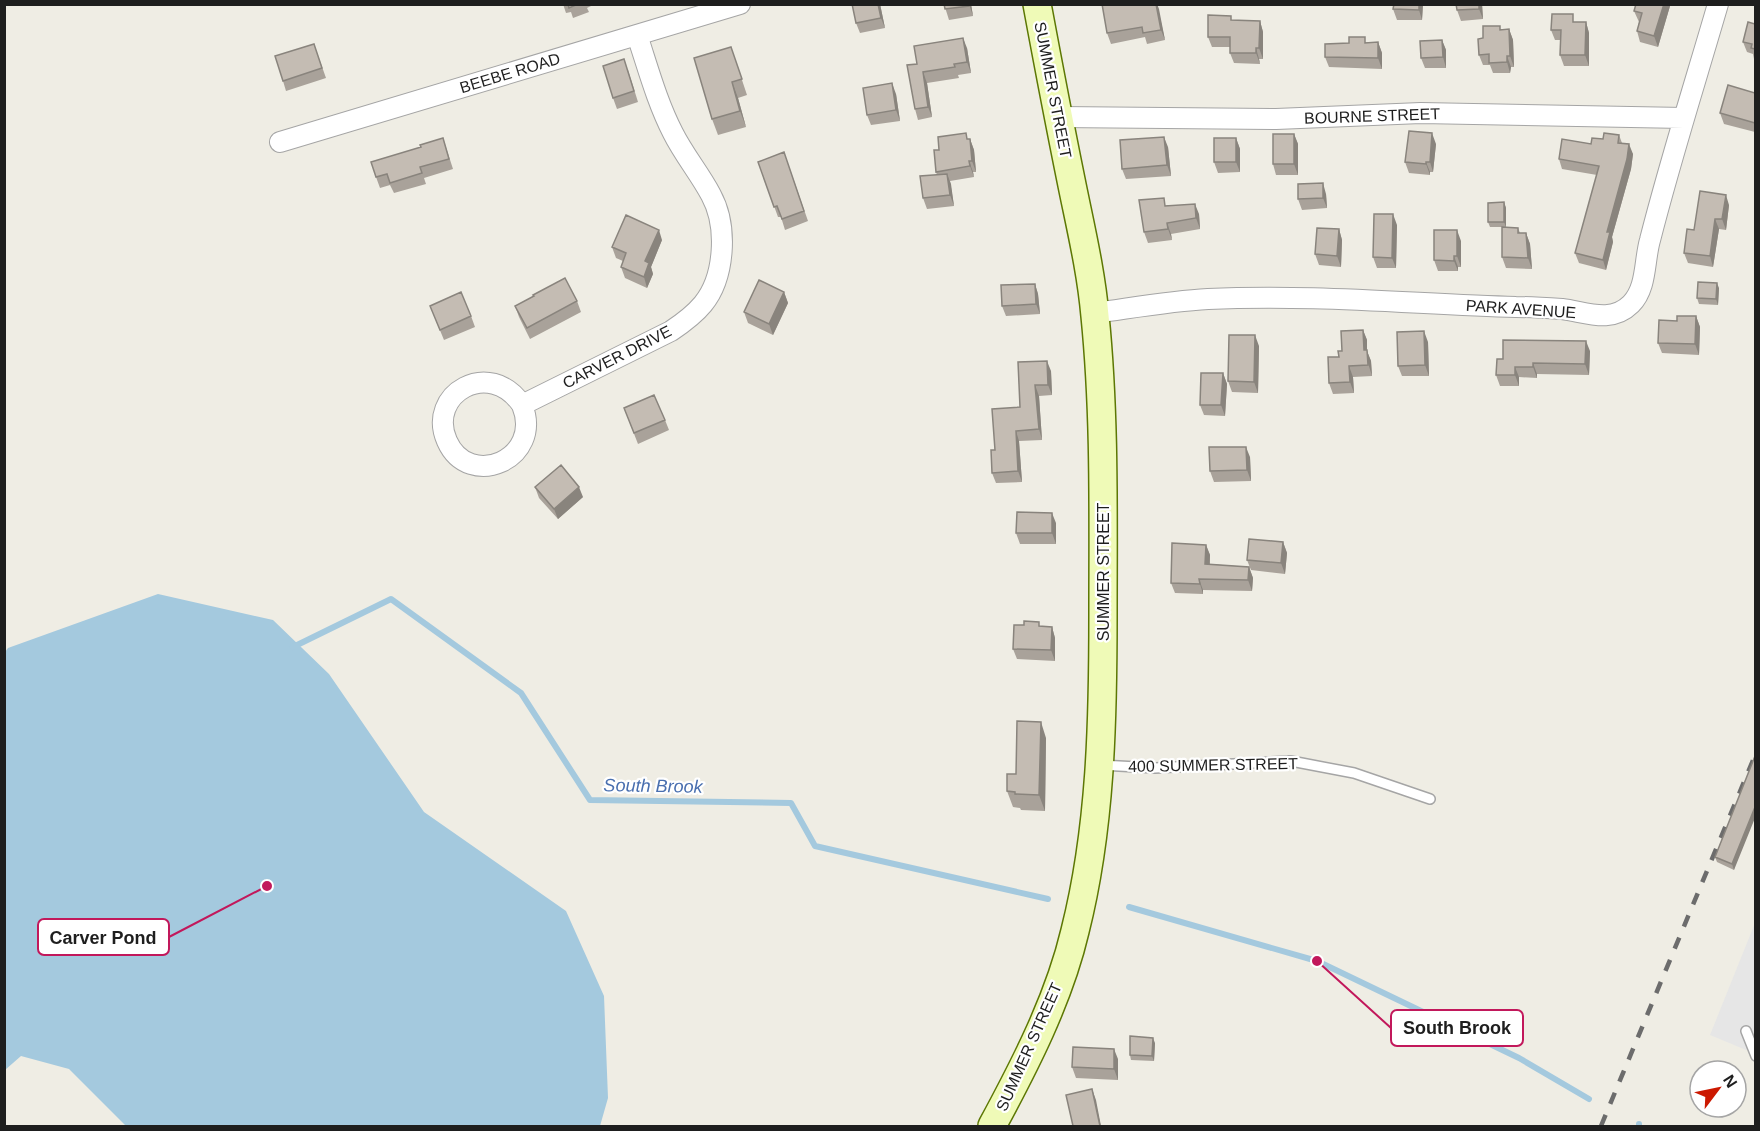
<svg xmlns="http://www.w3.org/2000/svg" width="1760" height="1131" viewBox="0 0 1760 1131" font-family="Arial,sans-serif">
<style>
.parking{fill:#e6e6e6}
.water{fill:#a4c9de}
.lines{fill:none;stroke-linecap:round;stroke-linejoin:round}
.stream{stroke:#a4c9de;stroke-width:6}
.lane-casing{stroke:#a5a5a5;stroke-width:12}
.street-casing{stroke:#a5a5a5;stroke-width:22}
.secondary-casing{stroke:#5c7703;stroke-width:30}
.lane{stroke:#fff;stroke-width:9}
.street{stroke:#fff;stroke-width:20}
.secondary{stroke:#effab7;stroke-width:27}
.rail{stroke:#6c6c6c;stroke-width:4.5;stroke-dasharray:12 12;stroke-linecap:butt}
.wall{fill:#a9a29a}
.shaded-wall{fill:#89847d}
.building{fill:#c4bcb3;stroke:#89847d;stroke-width:1.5}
.labels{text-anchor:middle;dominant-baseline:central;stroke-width:4.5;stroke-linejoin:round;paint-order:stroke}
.street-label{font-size:16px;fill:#1e1e1e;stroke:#fff}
.water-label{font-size:18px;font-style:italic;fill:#496faf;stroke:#fff}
.leader{fill:none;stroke:#c2185b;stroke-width:2}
.callout-dot{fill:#c2185b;stroke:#fff;stroke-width:2}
.callout{fill:#fff;stroke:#c2185b;stroke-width:2}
.callout-label{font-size:18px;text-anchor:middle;font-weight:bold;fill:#1e1e1e}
</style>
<rect width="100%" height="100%" fill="#efede4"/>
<path class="parking" d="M 1755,923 L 1755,1050 L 1746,1050 L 1710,1035 Z"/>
<path class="water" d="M 158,594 L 273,620 L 329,674 L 424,812 L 566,911 L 604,996 L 608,1098 L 600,1126 L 126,1126 L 69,1069 L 21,1056 L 5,1070 L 5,652 L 8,648 Z"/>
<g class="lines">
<path class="stream" d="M 293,647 L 391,599 L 521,693 L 590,800 L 791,803 L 815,846 L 1048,899
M 1129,907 L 1317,961 L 1519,1058 L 1589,1099
M 1639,1126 L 1639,1124"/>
<defs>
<path id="lane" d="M 1101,765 L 1155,768 L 1291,761 L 1354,773 L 1430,799
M 1746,1031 L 1756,1056"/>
<path id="street" d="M 1059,117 L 1276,119 L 1421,113 L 1684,118
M 280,142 L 740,4
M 1095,313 C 1132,308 1170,301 1208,299 C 1311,294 1414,304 1516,307 C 1532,307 1547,308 1562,309 C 1586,312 1611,324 1631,304 C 1647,288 1644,261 1650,240 C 1670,161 1695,83 1718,4
M 522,405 C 544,459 469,491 447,441 C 426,394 490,357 522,405 L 671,331 C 683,323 694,315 703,304 C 725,277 728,226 711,195 C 700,174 684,155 673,133 C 657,102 648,68 637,35"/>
<path id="secondary" d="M 992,1126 C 1025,1065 1059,999 1075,931 C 1101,828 1103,720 1103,615 C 1103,516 1105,415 1095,316 C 1091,270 1080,225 1071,180 C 1059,121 1048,63 1037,4"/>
</defs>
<use href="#lane" class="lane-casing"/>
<use href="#street" class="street-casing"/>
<use href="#secondary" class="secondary-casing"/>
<use href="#lane" class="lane"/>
<use href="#street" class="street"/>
<use href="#secondary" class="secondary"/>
<path class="rail" d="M 1601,1126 L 1756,753"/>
</g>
<path class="wall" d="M 563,4 L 591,4 L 591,6 L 587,8 L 589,12 L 573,18 L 571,12 L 566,13 Z
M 880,4 L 885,28 L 860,33 L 856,23 Z
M 944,4 L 971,4 L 973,16 L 949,20 Z
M 1102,4 L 1157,4 L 1165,40 L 1147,44 L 1145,37 L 1111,44 L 1107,33 Z
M 1423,4 L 1422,20 L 1397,20 L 1393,9 Z
M 1482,4 L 1483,19 L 1461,21 L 1457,10 Z
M 1670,6 L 1658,47 L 1640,42 L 1637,31 L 1639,22 L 1634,11 Z
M 1233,20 L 1260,21 L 1263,32 L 1263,59 L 1259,59 L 1260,64 L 1234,63 L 1230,53 L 1230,47 L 1212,47 L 1208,37 Z
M 1576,22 L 1586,22 L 1589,33 L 1589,66 L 1564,66 L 1560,55 L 1560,40 L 1555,40 L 1551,30 Z
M 1755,24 L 1755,59 L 1754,59 L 1753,54 L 1747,52 L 1743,42 Z
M 1501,29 L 1509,29 L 1513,40 L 1514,67 L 1511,67 L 1510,73 L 1493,73 L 1490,65 L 1483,65 L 1479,55 L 1483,38 Z
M 1442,40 L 1446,50 L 1446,68 L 1425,68 L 1421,58 Z
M 1378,42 L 1382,53 L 1382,69 L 1329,67 L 1325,57 L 1349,43 Z
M 314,44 L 326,78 L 286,91 L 283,81 Z
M 731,47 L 747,95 L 738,98 L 746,127 L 718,135 L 712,119 Z
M 967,48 L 971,73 L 958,75 L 959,78 L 927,83 L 932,117 L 918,120 L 915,109 L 917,64 Z
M 628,70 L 638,102 L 617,109 L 613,98 Z
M 1755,93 L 1755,132 L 1724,124 L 1720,113 Z
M 896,94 L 900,121 L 871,125 L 867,115 Z
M 1294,134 L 1298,144 L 1298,175 L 1276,175 L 1273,164 Z
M 1619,135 L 1622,143 L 1633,154 L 1631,169 L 1612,237 L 1613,242 L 1606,270 L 1579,263 L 1575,253 L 1597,175 L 1562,169 L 1559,159 L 1603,139 Z
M 443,138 L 453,169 L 424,178 L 426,184 L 394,193 L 390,185 L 380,188 L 376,177 L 421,147 Z
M 1236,138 L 1240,149 L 1240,172 L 1218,173 L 1214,162 Z
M 968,139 L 970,139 L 974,150 L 976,172 L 973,172 L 974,177 L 950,181 L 954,206 L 927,209 L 923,198 L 937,175 L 936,172 L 939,150 Z
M 1436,144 L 1433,172 L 1430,172 L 1430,175 L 1409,173 L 1405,162 Z
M 1168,147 L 1171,176 L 1126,179 L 1122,169 Z
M 784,152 L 808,221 L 785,230 L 781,217 L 778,217 L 758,162 Z
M 1326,194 L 1327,208 L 1302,210 L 1298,199 Z
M 1504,202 L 1506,208 L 1506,227 L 1490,227 L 1488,222 Z
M 1167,205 L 1199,214 L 1200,229 L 1171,234 L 1172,240 L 1148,243 L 1144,232 Z
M 1729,205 L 1726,230 L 1719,229 L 1713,267 L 1688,263 L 1684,253 L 1694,230 Z
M 1397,225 L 1396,268 L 1377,268 L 1373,257 Z
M 1518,228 L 1520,233 L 1526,233 L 1530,244 L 1532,269 L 1506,268 L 1502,257 Z
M 1339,229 L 1342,240 L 1341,267 L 1319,265 L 1315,254 Z
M 662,240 L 651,267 L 653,274 L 647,288 L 625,278 L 621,267 L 623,261 L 616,258 L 612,247 Z
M 1461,241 L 1461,267 L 1458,267 L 1458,271 L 1438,271 L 1434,260 Z
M 1035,284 L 1038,294 L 1040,314 L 1006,316 L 1002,306 Z
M 1719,288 L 1718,305 L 1699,304 L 1697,298 Z
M 784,292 L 788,303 L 773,335 L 748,323 L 744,312 Z
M 577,301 L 581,312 L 530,339 L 519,317 L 515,306 Z
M 430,306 L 471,316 L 475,327 L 444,340 Z
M 1696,316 L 1700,327 L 1699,355 L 1662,353 L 1658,343 L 1677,321 Z
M 1363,330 L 1367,340 L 1367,351 L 1371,361 L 1372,376 L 1353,377 L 1354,393 L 1333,394 L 1329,383 L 1342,351 Z
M 1428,342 L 1429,376 L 1402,376 L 1398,366 Z
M 1259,346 L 1258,393 L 1232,392 L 1228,381 Z
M 1590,351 L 1589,375 L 1537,374 L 1537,378 L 1519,377 L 1519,386 L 1500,386 L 1496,375 L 1503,359 Z
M 1018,362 L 1051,371 L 1052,395 L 1039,396 L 1042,440 L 1019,441 L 1022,482 L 996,483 L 992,473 L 1020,407 Z
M 1223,373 L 1227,384 L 1225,416 L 1204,415 L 1200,405 Z
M 624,408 L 665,420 L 669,430 L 638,444 Z
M 1250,457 L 1251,481 L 1214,482 L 1210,471 Z
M 535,487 L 583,497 L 558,519 L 539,498 Z
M 1056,523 L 1056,544 L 1020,544 L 1016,533 Z
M 1283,542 L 1287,553 L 1285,574 L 1251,570 L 1247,560 Z
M 1206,545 L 1210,555 L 1210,564 L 1249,567 L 1253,578 L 1252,591 L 1203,590 L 1203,594 L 1175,593 L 1171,583 Z
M 1041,627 L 1052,627 L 1055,638 L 1055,661 L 1017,659 L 1013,649 Z
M 1046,738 L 1045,811 L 1021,810 L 1020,808 L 1013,807 L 1007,791 L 1016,774 Z
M 1755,756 L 1734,870 L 1717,862 L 1715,857 Z
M 1155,1043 L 1154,1061 L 1131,1060 L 1130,1055 Z
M 1118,1059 L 1118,1080 L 1076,1078 L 1072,1067 Z"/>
<path class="shaded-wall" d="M 878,4 L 880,4 L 885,28 L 881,18 Z
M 969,4 L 971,4 L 973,16 Z
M 1156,4 L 1157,4 L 1159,9 L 1165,40 L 1161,30 Z
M 1419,4 L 1423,4 L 1422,20 L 1419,10 Z
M 1479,4 L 1482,4 L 1483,19 L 1479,9 Z
M 1664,4 L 1669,4 L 1670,6 L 1658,47 L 1654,36 Z
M 1260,21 L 1263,32 L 1263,59 L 1259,48 Z
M 1586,22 L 1589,33 L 1589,66 L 1585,55 Z
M 1509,29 L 1513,40 L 1514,67 L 1510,56 Z
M 963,38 L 967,48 L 971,73 L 967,62 Z
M 1442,40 L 1446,50 L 1446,68 L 1443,57 Z
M 1378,42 L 1382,53 L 1382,69 L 1378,58 Z
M 1256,48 L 1259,59 L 1260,64 L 1256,53 Z
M 1507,56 L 1511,67 L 1510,73 L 1507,62 Z
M 923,72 L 927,83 L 932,117 L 928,107 Z
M 732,82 L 738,98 L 746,127 L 740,111 Z
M 892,83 L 896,94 L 900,121 L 896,110 Z
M 1432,133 L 1436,144 L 1433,172 L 1430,162 Z
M 1294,134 L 1298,144 L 1298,175 L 1294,164 Z
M 1164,137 L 1168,147 L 1171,176 L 1167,165 Z
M 1236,138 L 1240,149 L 1240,172 L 1236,162 Z
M 970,139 L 974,150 L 976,172 L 972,161 Z
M 1629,144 L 1633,154 L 1631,169 L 1612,237 L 1613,242 L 1606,270 L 1603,260 L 1607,232 Z
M 969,161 L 973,172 L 974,177 L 970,166 Z
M 1426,162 L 1430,172 L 1430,175 L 1426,164 Z
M 947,174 L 951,184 L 954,206 L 950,195 Z
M 1323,183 L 1326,194 L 1327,208 L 1323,198 Z
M 1726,195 L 1729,205 L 1726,230 L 1722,219 Z
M 1504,202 L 1506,208 L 1506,227 L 1504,222 Z
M 1195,204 L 1199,214 L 1200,229 L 1196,218 Z
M 1393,214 L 1397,225 L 1396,268 L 1392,258 Z
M 1715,219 L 1719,229 L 1713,267 L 1710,256 Z
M 1167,223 L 1171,234 L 1172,240 L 1168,229 Z
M 1339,229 L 1342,240 L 1341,267 L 1337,256 Z
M 659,230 L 662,240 L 651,267 L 653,274 L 647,288 L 644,277 L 645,261 Z
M 1457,230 L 1461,241 L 1461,267 L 1457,256 Z
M 1526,233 L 1530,244 L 1532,269 L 1528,258 Z
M 1454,256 L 1458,267 L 1458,271 L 1454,261 Z
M 1717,283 L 1719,288 L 1718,305 L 1716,299 Z
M 1035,284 L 1038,294 L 1040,314 L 1036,304 Z
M 784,292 L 788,303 L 773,335 L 769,324 Z
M 1696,316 L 1700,327 L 1699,355 L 1695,344 Z
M 1363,330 L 1367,340 L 1367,351 L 1371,361 L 1372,376 L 1364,350 Z
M 1424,331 L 1428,342 L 1429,376 L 1425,365 Z
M 1255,335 L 1259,346 L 1258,393 L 1254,382 Z
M 1586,341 L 1590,351 L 1589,375 L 1585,364 Z
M 1047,361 L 1051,371 L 1052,395 L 1048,385 Z
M 1533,363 L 1537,374 L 1537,378 L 1533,367 Z
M 1349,366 L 1353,377 L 1354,393 L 1350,382 Z
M 1515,367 L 1519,377 L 1519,386 L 1515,375 Z
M 1223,373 L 1227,384 L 1225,416 L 1221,405 Z
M 1035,385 L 1039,396 L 1042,440 L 1039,429 Z
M 1016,431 L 1019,441 L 1022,482 L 1018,471 Z
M 1246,447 L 1250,457 L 1251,481 L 1247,470 Z
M 579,487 L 583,497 L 558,519 L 554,509 Z
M 1052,513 L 1056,523 L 1056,544 L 1052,533 Z
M 1283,542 L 1287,553 L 1285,574 L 1281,563 Z
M 1206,545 L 1210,555 L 1209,575 L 1205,564 Z
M 1249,567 L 1253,578 L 1252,591 L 1248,580 Z
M 1199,579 L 1203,590 L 1203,594 L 1200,584 Z
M 1052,627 L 1055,638 L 1055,661 L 1051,650 Z
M 1041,722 L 1046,738 L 1045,811 L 1039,795 Z
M 1755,807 L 1755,818 L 1734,870 L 1732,864 Z
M 1153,1038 L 1155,1043 L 1154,1061 L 1152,1056 Z
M 1114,1049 L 1118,1059 L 1118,1080 L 1114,1069 Z
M 1092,1089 L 1096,1100 L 1101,1126 L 1100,1126 Z"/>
<path class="building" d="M 568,4 L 578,4 L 569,8 Z
M 852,4 L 878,4 L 881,18 L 856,23 Z
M 944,4 L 969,4 L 969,6 L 945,9 Z
M 1102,4 L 1156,4 L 1161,30 L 1143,33 L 1142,27 L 1107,33 Z
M 1394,4 L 1419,4 L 1419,10 L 1393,9 Z
M 1456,4 L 1479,4 L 1479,9 L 1457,10 Z
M 1636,4 L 1664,4 L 1654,36 L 1637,31 L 1642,13 L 1634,11 Z
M 1552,14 L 1573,14 L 1573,22 L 1586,22 L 1585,55 L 1560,55 L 1561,30 L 1551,30 Z
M 1208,15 L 1231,16 L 1231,20 L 1260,21 L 1259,48 L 1256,48 L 1256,53 L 1230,53 L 1230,37 L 1208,37 Z
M 1748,22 L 1755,24 L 1755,49 L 1751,48 L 1752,44 L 1743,42 Z
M 1483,26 L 1500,26 L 1500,30 L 1509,29 L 1510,56 L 1507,56 L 1507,62 L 1489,63 L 1489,54 L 1479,55 L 1478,39 L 1483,38 Z
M 1349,37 L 1365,37 L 1365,43 L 1378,42 L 1378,58 L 1325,57 L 1325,44 L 1349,43 Z
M 963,38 L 967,62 L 954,64 L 955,67 L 923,72 L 928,107 L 915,109 L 907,65 L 917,64 L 914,46 Z
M 1442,40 L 1443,57 L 1421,58 L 1420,41 Z
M 314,44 L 322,68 L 283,81 L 275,56 Z
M 731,47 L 742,79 L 732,82 L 740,111 L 712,119 L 694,58 Z
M 624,59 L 634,91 L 613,98 L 603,66 Z
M 892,83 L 896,110 L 867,115 L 863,88 Z
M 1728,85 L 1755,93 L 1755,123 L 1720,113 Z
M 1409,131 L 1432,133 L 1430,162 L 1426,162 L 1426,164 L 1405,162 Z
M 966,133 L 967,139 L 970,139 L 972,161 L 969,161 L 970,166 L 936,172 L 934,150 L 939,150 L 938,137 Z
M 1604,133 L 1619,135 L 1618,143 L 1629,144 L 1627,159 L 1607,232 L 1610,232 L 1603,260 L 1575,253 L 1599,166 L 1559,159 L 1562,139 L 1591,144 L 1592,138 L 1603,139 Z
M 1273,134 L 1294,134 L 1294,164 L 1273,164 Z
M 1164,137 L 1167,165 L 1122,169 L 1120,140 Z
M 443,138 L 449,159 L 420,167 L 422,173 L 390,183 L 387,174 L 376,177 L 371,162 L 421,147 L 420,145 Z
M 1214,138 L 1236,138 L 1236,162 L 1214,162 Z
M 784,152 L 804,211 L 782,219 L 777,206 L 774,207 L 758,162 Z
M 947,174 L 950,195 L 923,198 L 920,176 Z
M 1323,183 L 1323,198 L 1298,199 L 1298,184 Z
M 1700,191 L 1726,195 L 1722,219 L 1715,219 L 1710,256 L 1684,253 L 1687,229 L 1694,230 Z
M 1164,198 L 1165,206 L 1195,204 L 1196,218 L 1167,223 L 1168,229 L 1144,232 L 1139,200 Z
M 1504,202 L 1504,222 L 1488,222 L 1488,203 Z
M 1374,214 L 1393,214 L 1392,258 L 1373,257 Z
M 626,215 L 659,230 L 645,261 L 649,263 L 644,277 L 621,267 L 626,253 L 612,247 Z
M 1502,227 L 1518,228 L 1518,233 L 1526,233 L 1528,258 L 1502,257 Z
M 1317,228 L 1339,229 L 1337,256 L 1315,254 Z
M 1434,230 L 1457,230 L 1457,256 L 1454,256 L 1454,261 L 1434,260 Z
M 565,278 L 577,301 L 527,328 L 515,306 L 534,296 L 533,295 Z
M 759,280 L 784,292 L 769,324 L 744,312 Z
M 1698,282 L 1717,283 L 1716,299 L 1697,298 Z
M 1035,284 L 1036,304 L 1002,306 L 1001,285 Z
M 461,292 L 471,316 L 440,330 L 430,306 Z
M 1677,316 L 1696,316 L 1695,344 L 1658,343 L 1659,320 L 1677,321 Z
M 1363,330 L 1364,350 L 1367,350 L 1368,365 L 1349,366 L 1350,382 L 1329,383 L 1328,357 L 1339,357 L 1338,351 L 1342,351 L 1341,331 Z
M 1424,331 L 1425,365 L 1398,366 L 1397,332 Z
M 1229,335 L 1255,335 L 1254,382 L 1228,381 Z
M 1503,340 L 1586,341 L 1585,364 L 1533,363 L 1533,367 L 1515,367 L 1515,375 L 1496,375 L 1497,359 L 1503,359 Z
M 1047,361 L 1048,385 L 1035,385 L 1039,429 L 1016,431 L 1018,471 L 992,473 L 991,450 L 995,450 L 992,409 L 1020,407 L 1018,362 Z
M 1201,373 L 1223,373 L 1221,405 L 1200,405 Z
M 654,395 L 665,420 L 634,433 L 624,408 Z
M 1209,447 L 1246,447 L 1247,470 L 1210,471 Z
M 561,465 L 579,487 L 554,509 L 535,487 Z
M 1017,512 L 1052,513 L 1052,533 L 1016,533 Z
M 1249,539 L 1283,542 L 1281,563 L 1247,560 Z
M 1172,543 L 1206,545 L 1205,564 L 1249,567 L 1248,580 L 1199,579 L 1200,584 L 1171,583 Z
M 1024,621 L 1039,622 L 1039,626 L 1052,627 L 1051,650 L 1013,649 L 1014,625 L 1024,625 Z
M 1017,721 L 1041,722 L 1039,795 L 1015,794 L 1015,792 L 1007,791 L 1007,774 L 1016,774 Z
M 1755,756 L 1755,807 L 1732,864 L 1715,857 Z
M 1130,1036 L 1153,1038 L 1152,1056 L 1130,1055 Z
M 1073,1047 L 1114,1049 L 1114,1069 L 1072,1067 Z
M 1092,1089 L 1100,1126 L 1073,1126 L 1066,1095 Z"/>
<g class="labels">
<g class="street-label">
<text transform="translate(510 73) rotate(-17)">BEEBE ROAD</text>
<text transform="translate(1053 90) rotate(79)">SUMMER STREET</text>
<text transform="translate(1372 116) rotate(-2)">BOURNE STREET</text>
<text transform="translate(1521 309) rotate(4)">PARK AVENUE</text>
<text transform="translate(617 357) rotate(-27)">CARVER DRIVE</text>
<text transform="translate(1103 572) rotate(-90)">SUMMER STREET</text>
<text transform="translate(1213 765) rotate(-1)">400 SUMMER STREET</text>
<text transform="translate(1029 1047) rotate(-66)">SUMMER STREET</text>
</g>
<g class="water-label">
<text transform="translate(653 786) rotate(1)">South Brook</text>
</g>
</g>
<path class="leader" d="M267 886L169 937M1317 961L1391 1028"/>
<g class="callout-dot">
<circle cx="267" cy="886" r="6"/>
<circle cx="1317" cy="961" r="6"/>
</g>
<g class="callout">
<rect x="38" y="919" width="131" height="36" rx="6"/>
<rect x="1391" y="1010" width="132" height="36" rx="6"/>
</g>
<g class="callout-label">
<text x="103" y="944">Carver Pond</text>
<text x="1457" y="1034">South Brook</text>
</g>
<rect width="1760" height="1131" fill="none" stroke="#1e1e1e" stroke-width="12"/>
<g transform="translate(1718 1089) rotate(58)"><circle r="28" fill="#ffffff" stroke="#a5a5a5" stroke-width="1.5"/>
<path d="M0-4.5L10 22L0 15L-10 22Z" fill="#cc1900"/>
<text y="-9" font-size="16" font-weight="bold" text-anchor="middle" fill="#1e1e1e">N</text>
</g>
</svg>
